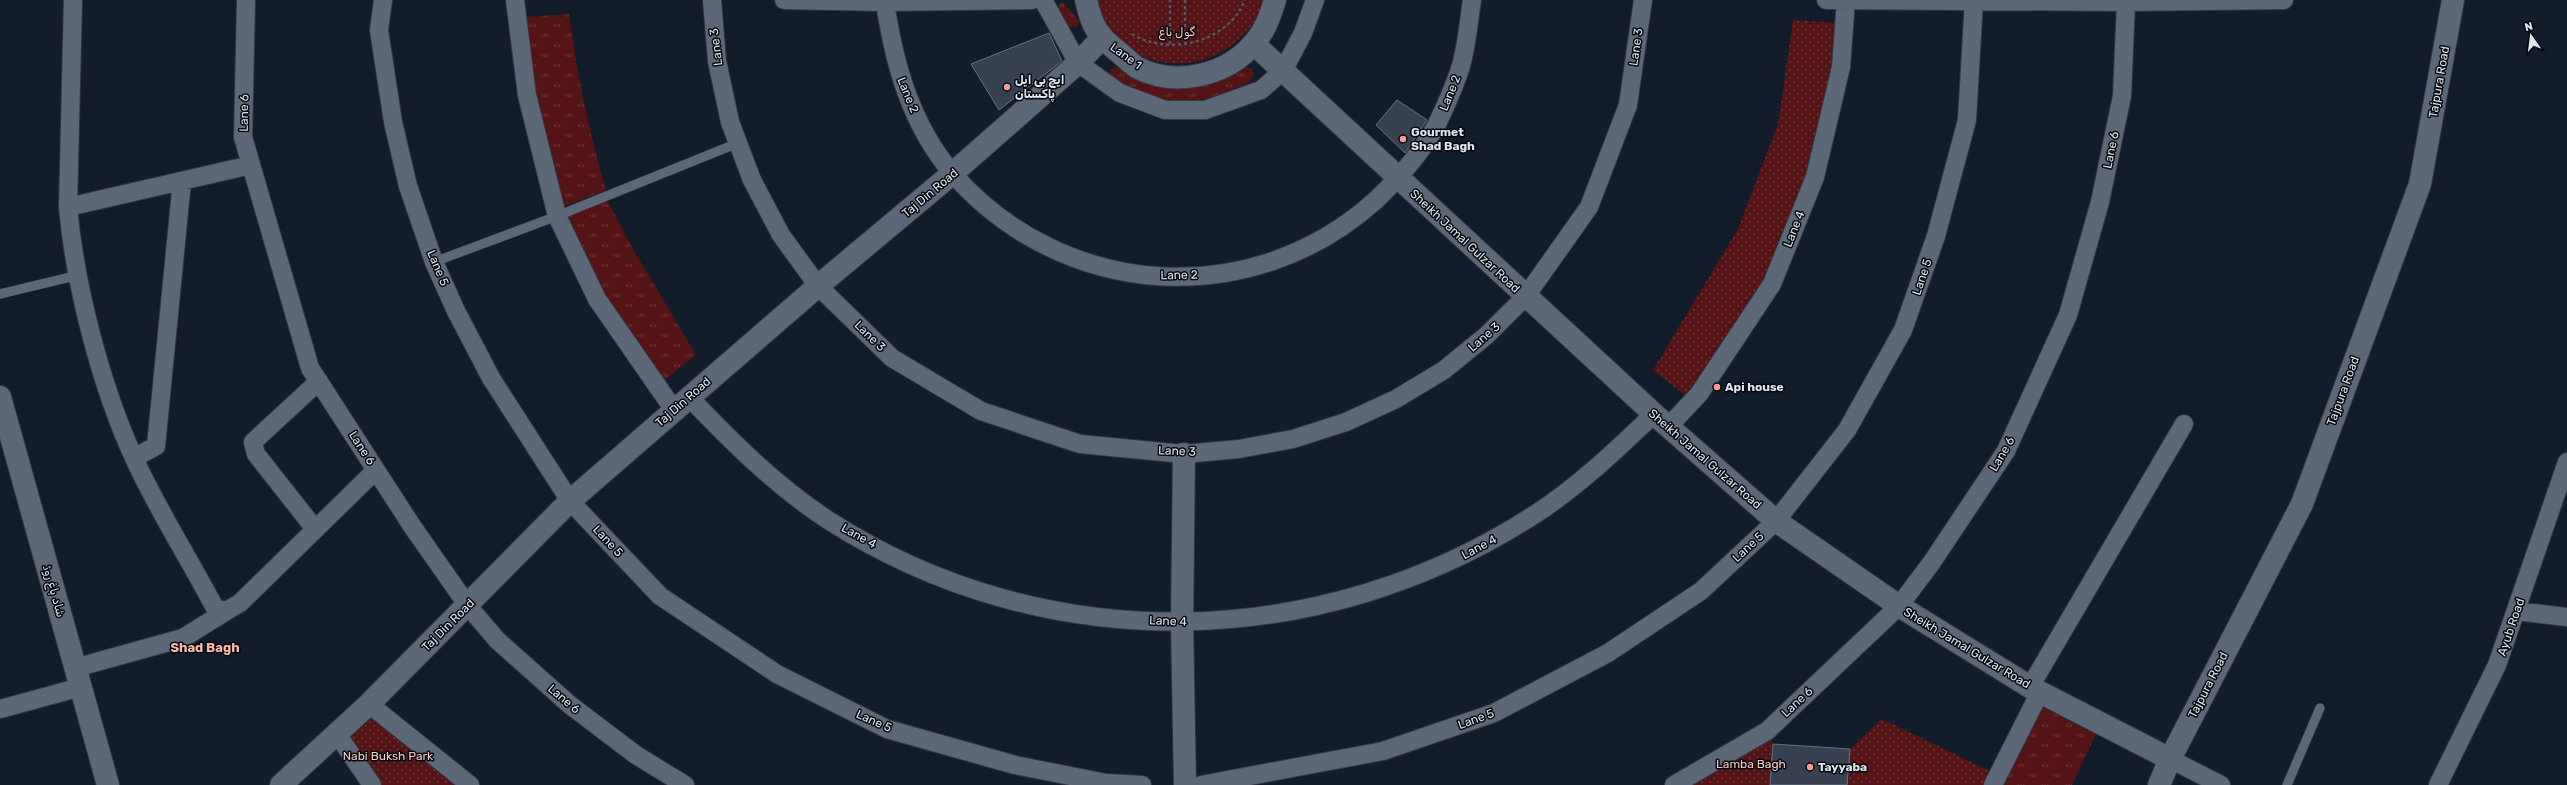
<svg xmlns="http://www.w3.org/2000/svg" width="2567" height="785" viewBox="0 0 2567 785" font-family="Rubik,'Noto Naskh Arabic',sans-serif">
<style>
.grass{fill:url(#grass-tufts)}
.park{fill:url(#park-dots)}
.building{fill:#374151;stroke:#667283}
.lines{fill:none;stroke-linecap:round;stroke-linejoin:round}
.service-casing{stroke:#333743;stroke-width:10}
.minor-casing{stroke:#333743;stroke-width:20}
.tertiary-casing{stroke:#333743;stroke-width:24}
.secondary-casing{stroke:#333743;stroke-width:24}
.path{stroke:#515966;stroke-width:2.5;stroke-dasharray:3 3;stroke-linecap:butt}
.service{stroke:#5c6778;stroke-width:9}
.minor{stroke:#5c6778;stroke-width:18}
.tertiary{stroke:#5c6778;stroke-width:22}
.secondary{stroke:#5c6778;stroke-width:22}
.poi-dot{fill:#f59c96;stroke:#04070c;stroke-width:1.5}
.labels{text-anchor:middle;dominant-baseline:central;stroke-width:3;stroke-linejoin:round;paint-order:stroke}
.park-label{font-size:12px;fill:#f6c8c4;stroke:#04070c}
.street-label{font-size:12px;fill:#dfe5ef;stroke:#04070c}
.poi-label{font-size:12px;font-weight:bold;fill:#dfe5ef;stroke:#04070c;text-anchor:start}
.neighbourhood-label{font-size:13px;font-weight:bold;fill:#f9b5b0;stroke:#04070c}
</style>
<defs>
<pattern id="grass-tufts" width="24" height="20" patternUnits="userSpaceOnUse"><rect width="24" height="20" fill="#541315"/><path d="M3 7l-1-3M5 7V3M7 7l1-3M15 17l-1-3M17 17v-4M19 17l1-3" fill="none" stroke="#6c3537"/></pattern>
<pattern id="park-dots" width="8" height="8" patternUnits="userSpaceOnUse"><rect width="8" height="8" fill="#541315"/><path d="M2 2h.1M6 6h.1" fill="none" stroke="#6c3537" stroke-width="1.8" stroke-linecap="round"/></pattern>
</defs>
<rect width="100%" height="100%" fill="#131c2a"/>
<path class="grass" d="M 1060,3 L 1064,3 L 1079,21 L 1077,27 L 1067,27 C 1063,20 1056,11 1060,3 Z
M 569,14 C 577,74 589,131 606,190 L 560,208 L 535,104 L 523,17 Z
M 1121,65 L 1246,66 L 1252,69 L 1254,74 C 1252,83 1241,86 1232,89 C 1181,112 1157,104 1110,77 L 1111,69 Z
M 607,200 L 633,249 L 696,355 L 663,381 L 601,294 L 566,217 Z
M 2034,703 L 2096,734 L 2072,785 L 1993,785 Z"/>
<path class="park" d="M 1091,0 L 1263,0 C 1262,12 1254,23 1246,32 C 1215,67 1167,73 1127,49 C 1108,38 1101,18 1091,0 Z
M 1793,20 L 1841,23 L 1815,154 L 1770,279 L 1685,395 L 1653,370 L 1738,229 L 1778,124 Z
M 369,704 L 470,785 L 372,785 L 337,734 Z
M 1882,719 L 1998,775 L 1993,785 L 1847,785 L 1850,749 Z
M 1767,731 L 1773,744 L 1770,785 L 1674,785 Z"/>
<path class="building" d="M 1049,33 L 1062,61 L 999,110 L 971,64 Z
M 1397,100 L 1427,120 L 1405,153 L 1376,125 Z
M 1773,744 L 1850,749 L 1847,785 L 1770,785 Z"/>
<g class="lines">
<defs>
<path id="service" d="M 434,262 L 557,216 L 738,143
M 0,294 L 79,275
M 2287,785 L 2320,708"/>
<path id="minor" d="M 73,0 L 68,207 C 75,286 101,386 134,458 C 157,509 190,560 216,610 L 228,610 L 240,603 L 376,470
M 246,0 L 243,137 L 310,368 L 412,526 L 468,606 L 497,640 L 570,705 L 636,755 L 685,785
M 383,0 L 379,30 L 393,122 L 408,186 L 434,262 L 456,311 L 491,378 L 570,501 L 660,596 L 777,674 L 887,729 L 1015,765 L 1106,783 L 1142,785
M 515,0 L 527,95 L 557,216 L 597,299 L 674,410
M 712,0 L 717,61 L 730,122 L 752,180 L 781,235 L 818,286 L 892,358 L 981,411 L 1080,444 L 1184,454 L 1239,449 L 1293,439 L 1346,422 L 1396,399 L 1444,370 L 1487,335 L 1526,296 L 1589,207 L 1628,105 L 1643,0
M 784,0 L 885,2 L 1032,0
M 1043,0 L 1078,63 L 1120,93 L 1165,110 L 1205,110 L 1261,90 L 1283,71 L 1303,33 L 1315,0
M 1826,0 L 2126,2 L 2284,0
M 885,2 C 894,64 911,125 953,174 C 1064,300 1252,312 1376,200 C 1399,178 1422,152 1437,124 C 1446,105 1457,82 1462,62 C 1467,42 1469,20 1472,0
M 68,207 L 251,165
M 689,397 C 732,442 776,486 828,520 C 1046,660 1322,653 1537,513 C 1580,485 1617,449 1654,414
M 1668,427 L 1699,394 L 1772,284 L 1815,177 L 1841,67 L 1846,0
M 134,458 L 156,446 L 182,181
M 315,529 L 256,454 L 253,442 L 319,381
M 2516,611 L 2567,617
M 75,668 L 183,638 L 228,610
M 2030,687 L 2184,424
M 369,704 L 470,785
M 0,709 L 81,687
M 337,734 L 372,785
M 2170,759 L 2221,785
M 1201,785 L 1383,751 L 1494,713 L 1608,653 L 1701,591 L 1776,521 L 1847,430 L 1903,330 L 1936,236 L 1967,120 L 1974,0
M 1674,785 L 1767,731 L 1899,606 L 1932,562 L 2006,451 L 2068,315 L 2100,202 L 2122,96 L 2126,2
M 1993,785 L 2040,692
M 2438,785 L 2497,665 L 2567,462"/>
<path id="tertiary" d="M 1254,44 L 1654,414 L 1776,521 L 1899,606 L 2030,687 L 2170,759
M 1184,454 L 1182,623 L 1185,785"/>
<path id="secondary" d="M 1086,0 C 1088,8 1090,16 1093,23 C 1099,37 1110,45 1121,54 C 1126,58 1132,65 1138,68 C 1175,87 1227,76 1254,43 C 1265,31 1270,16 1275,0
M 0,397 L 108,785
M 281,785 L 369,704 L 570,501 L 818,286 L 953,173 L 1078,63 L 1102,38
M 2159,785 L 2170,759 L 2302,504 L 2420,184 L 2453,0"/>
</defs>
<use href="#service" class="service-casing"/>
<use href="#minor" class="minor-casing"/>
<use href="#tertiary" class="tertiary-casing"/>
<use href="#secondary" class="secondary-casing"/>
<path class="path" d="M 1185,0 L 1185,43
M 1132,34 C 1170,57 1228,42 1245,0
M 1170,44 L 1170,0"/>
<use href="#service" class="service"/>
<use href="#minor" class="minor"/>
<use href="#tertiary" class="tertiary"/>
<use href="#secondary" class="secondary"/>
</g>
<g class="poi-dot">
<circle cx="1007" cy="87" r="4"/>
<circle cx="1403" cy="139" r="4"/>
<circle cx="1717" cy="387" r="4"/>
<circle cx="1810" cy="767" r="4"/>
</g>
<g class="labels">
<g class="park-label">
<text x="1177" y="32">گول باغ</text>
<text x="388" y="756">Nabi Buksh Park</text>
<text x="1751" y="764">Lamba Bagh</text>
</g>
<g class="street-label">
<text transform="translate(716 47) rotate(-97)">Lane 3</text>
<text transform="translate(1636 47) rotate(-82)">Lane 3</text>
<text transform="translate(1126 56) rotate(36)">Lane 1</text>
<text transform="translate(2439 82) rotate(-80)">Tajpura Road</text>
<text transform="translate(1450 93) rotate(-68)">Lane 2</text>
<text transform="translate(908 95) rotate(68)">Lane 2</text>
<text transform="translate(244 113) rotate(-89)">Lane 6</text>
<text transform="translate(2111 150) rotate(-78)">Lane 6</text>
<text transform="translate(930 193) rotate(-40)">Taj Din Road</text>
<text transform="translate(1794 229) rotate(-68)">Lane 4</text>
<text transform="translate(1465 241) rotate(43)">Sheikh Jamal Gulzar Road</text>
<text transform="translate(438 268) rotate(67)">Lane 5</text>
<text transform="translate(1179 275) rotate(-1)">Lane 2</text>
<text transform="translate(1922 277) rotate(-71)">Lane 5</text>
<text transform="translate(870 336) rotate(44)">Lane 3</text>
<text transform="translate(1484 337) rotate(-41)">Lane 3</text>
<text transform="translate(2343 391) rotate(-70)">Tajpura Road</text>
<text transform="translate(683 402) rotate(-41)">Taj Din Road</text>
<text transform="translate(362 448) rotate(57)">Lane 6</text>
<text transform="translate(1177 451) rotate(2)">Lane 3</text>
<text transform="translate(2002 454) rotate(-60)">Lane 6</text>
<text transform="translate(1705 459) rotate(41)">Sheikh Jamal Gulzar Road</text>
<text transform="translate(859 536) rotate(29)">Lane 4</text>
<text transform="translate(608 541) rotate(47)">Lane 5</text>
<text transform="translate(1479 547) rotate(-28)">Lane 4</text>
<text transform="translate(1748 547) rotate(-43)">Lane 5</text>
<text transform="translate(54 591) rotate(74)">شاد باغ روڈ</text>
<text transform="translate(1168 621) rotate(2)">Lane 4</text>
<text transform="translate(448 625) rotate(-45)">Taj Din Road</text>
<text transform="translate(2511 627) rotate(-71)">Ayub Road</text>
<text transform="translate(1967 648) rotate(31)">Sheikh Jamal Gulzar Road</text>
<text transform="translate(2208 685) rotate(-63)">Tajpura Road</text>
<text transform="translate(564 699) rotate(40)">Lane 6</text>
<text transform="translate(1797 702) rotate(-43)">Lane 6</text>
<text transform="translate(1476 719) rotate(-20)">Lane 5</text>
<text transform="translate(874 721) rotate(24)">Lane 5</text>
</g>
<g class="poi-label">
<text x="1015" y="80">ایچ بی ایل<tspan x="1015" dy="14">پاکستان</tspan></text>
<text x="1411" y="132">Gourmet<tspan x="1411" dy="14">Shad Bagh</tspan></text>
<text x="1725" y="387">Api house</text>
<text x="1818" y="767">Tayyaba</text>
</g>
<g class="neighbourhood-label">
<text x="205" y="647">Shad Bagh</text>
</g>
</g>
<g transform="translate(2531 36) rotate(346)" stroke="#04070c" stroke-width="3" paint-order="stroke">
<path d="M0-3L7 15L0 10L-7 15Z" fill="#dfe5ef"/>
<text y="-6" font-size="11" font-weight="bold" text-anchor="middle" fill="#dfe5ef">N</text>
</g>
</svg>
